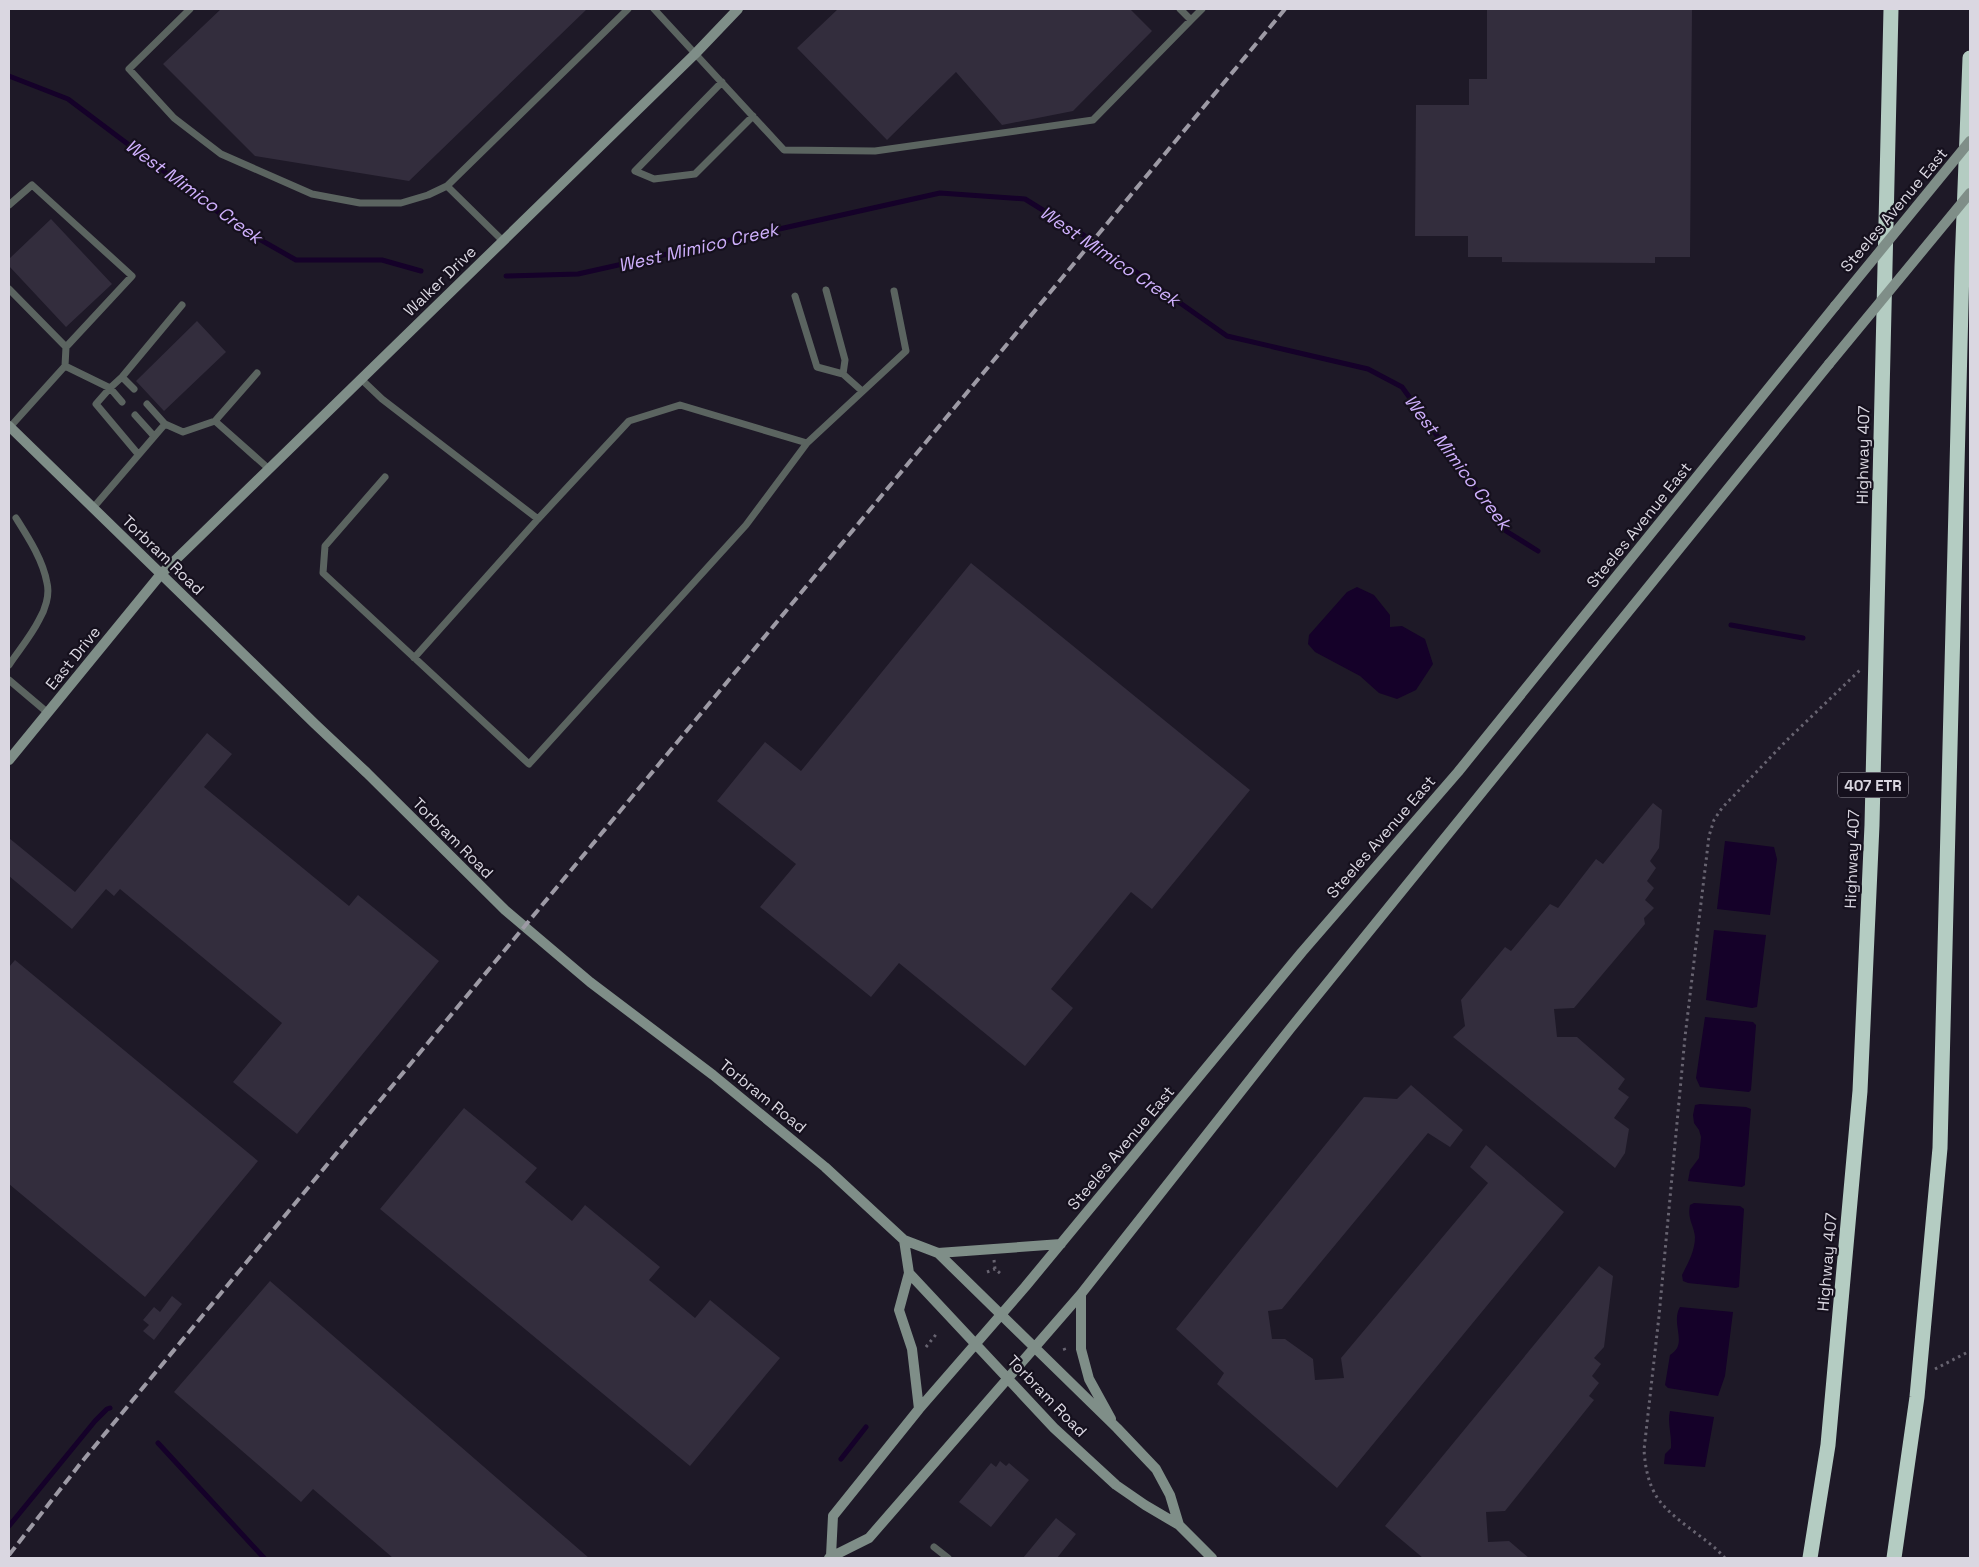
<svg xmlns="http://www.w3.org/2000/svg" width="1979" height="1567" viewBox="0 0 1979 1567" font-family="'Space Grotesk',sans-serif">
<style>
.water{fill:#150129}
.lines{fill:none;stroke-linecap:round;stroke-linejoin:round}
.stream{stroke:#150129;stroke-width:5}
.building{fill:#332d3d}
.path{stroke:#686471;stroke-width:3;stroke-dasharray:2.5 4;stroke-linecap:butt}
.lane{stroke:#5b6460;stroke-width:7}
.secondary{stroke:#7f8e88;stroke-width:10}
.highway{stroke:#b4ccc2;stroke-width:15}
.rail{stroke:#9d9aa5;stroke-width:4;stroke-dasharray:10 5;stroke-linecap:butt}
.secondary-bridge{stroke:#7f8e88;stroke-width:10}
.labels{text-anchor:middle;dominant-baseline:central;stroke-width:4.5;stroke-linejoin:round;paint-order:stroke}
.shield{fill:#15101d;stroke:#9f9ba6;stroke-width:1}
.shield-label{font-size:15px;font-weight:bold;fill:#dad7e1}
.street-label{font-size:16px;fill:#dad7e1;stroke:#15101d}
.water-label{font-size:18px;font-style:italic;fill:#cfb0fd;stroke:#15101d}
</style>
<rect width="100%" height="100%" fill="#1e1927"/>
<path class="water" d="M 1357,587 L 1374,595 L 1390,615 L 1390,627 L 1402,626 L 1425,639 L 1433,664 L 1416,690 L 1397,699 L 1379,693 L 1360,676 L 1315,652 L 1308,644 L 1309,635 L 1347,592 Z
M 1725,841 L 1774,847 L 1777,859 L 1770,915 L 1717,909 Z
M 1714,930 L 1766,935 L 1757,1007 L 1752,1008 L 1706,1000 Z
M 1705,1017 L 1753,1022 L 1756,1025 L 1751,1090 L 1749,1092 L 1700,1087 L 1696,1078 Z
M 1700,1104 L 1746,1107 L 1751,1109 L 1745,1182 L 1745,1185 L 1742,1187 L 1688,1181 L 1690,1170 L 1699,1158 L 1701,1137 L 1699,1130 L 1694,1123 L 1693,1115 L 1695,1105 Z
M 1694,1203 L 1740,1206 L 1744,1209 L 1739,1287 L 1736,1288 L 1688,1283 L 1683,1281 L 1682,1275 C 1688,1263 1695,1251 1695,1237 C 1694,1225 1687,1219 1690,1205 Z
M 1680,1307 L 1733,1312 L 1725,1376 L 1718,1396 L 1668,1388 L 1665,1385 L 1670,1355 C 1689,1344 1670,1324 1680,1307 Z
M 1670,1411 L 1714,1417 L 1705,1467 L 1664,1464 L 1665,1454 L 1671,1448 C 1672,1435 1667,1423 1670,1411 Z"/>
<g class="lines">
<path class="stream" d="M 9,76 L 68,99 L 238,227 L 296,260 L 382,260 L 421,271
M 506,276 L 578,274 L 940,193 L 1025,199 L 1088,238 L 1227,336 L 1368,369 L 1402,387 L 1506,531 L 1538,551
M 1731,625 L 1803,638
M 158,1443 L 264,1558
M 841,1459 L 866,1427
M 9,1526 L 95,1421 L 107,1409 L 110,1408"/>
</g>
<path class="building" d="M 221,9 L 587,9 L 409,181 L 255,156 L 163,64 Z
M 838,9 L 1130,9 L 1152,31 L 1073,111 L 1002,125 L 956,72 L 887,140 L 797,48 Z
M 1487,9 L 1692,9 L 1690,257 L 1655,257 L 1655,263 L 1502,262 L 1502,257 L 1468,257 L 1468,236 L 1415,236 L 1416,105 L 1469,105 L 1469,79 L 1487,79 Z
M 51,219 L 112,284 L 66,327 L 9,266 L 9,259 Z
M 197,321 L 226,352 L 164,411 L 136,381 Z
M 971,563 L 1250,790 L 1152,909 L 1131,892 L 1051,989 L 1073,1008 L 1025,1066 L 899,963 L 871,997 L 760,907 L 796,864 L 717,801 L 765,742 L 801,771 Z
M 207,733 L 232,754 L 204,787 L 349,906 L 358,895 L 439,961 L 297,1134 L 233,1082 L 282,1023 L 120,889 L 114,896 L 106,889 L 72,929 L 9,876 L 9,838 L 75,892 Z
M 1653,803 L 1662,810 L 1659,848 L 1650,861 L 1656,868 L 1647,881 L 1654,888 L 1645,900 L 1654,908 L 1644,918 L 1645,924 L 1574,1008 L 1554,1009 L 1557,1037 L 1577,1037 L 1625,1079 L 1618,1089 L 1629,1097 L 1614,1118 L 1629,1129 L 1625,1153 L 1615,1168 L 1453,1037 L 1465,1026 L 1461,1000 L 1505,947 L 1511,951 L 1550,904 L 1558,908 L 1596,859 L 1603,864 Z
M 15,960 L 258,1161 L 145,1297 L 9,1184 L 9,967 Z
M 1411,1085 L 1463,1130 L 1450,1147 L 1428,1133 L 1282,1309 L 1268,1311 L 1272,1339 L 1285,1339 L 1313,1359 L 1315,1380 L 1344,1378 L 1341,1358 L 1488,1183 L 1470,1167 L 1486,1145 L 1564,1212 L 1337,1488 L 1217,1384 L 1224,1373 L 1176,1329 L 1364,1097 L 1397,1099 Z
M 464,1108 L 537,1168 L 525,1182 L 572,1221 L 585,1205 L 660,1267 L 649,1280 L 695,1318 L 710,1300 L 780,1358 L 690,1466 L 380,1209 Z
M 1599,1266 L 1613,1276 L 1604,1347 L 1594,1358 L 1601,1364 L 1592,1376 L 1599,1383 L 1589,1396 L 1594,1400 L 1505,1511 L 1486,1512 L 1488,1542 L 1509,1541 L 1529,1558 L 1423,1558 L 1385,1526 Z
M 270,1281 L 589,1558 L 393,1558 L 313,1489 L 301,1502 L 174,1392 Z
M 172,1296 L 182,1304 L 154,1340 L 143,1331 L 149,1325 L 143,1320 L 154,1307 L 160,1312 Z
M 1000,1461 L 1006,1466 L 1009,1463 L 1029,1480 L 991,1527 L 959,1502 L 991,1463 L 996,1467 Z
M 1056,1518 L 1076,1534 L 1057,1558 L 1023,1558 Z"/>
<g class="lines">
<path class="path" d="M 994,1260 L 995,1269 L 1001,1274
M 987,1272 L 995,1269
M 926,1347 L 938,1332
M 1064,1348 L 1066,1353
M 1935,1369 L 1970,1351
M 1725,1558 C 1706,1536 1666,1517 1654,1492 C 1647,1478 1645,1464 1644,1450 L 1659,1316 L 1685,1037 L 1709,836 L 1714,820 L 1722,808 L 1787,740 L 1860,670"/>
<path class="lane" d="M 190,9 L 129,69 L 174,118 L 221,154 L 312,194 L 360,203 L 401,203 L 428,195 L 447,186 L 503,241
M 654,9 L 784,150 L 875,151 L 1093,120 L 1191,20
M 1180,9 L 1191,20 L 1202,9
M 722,82 L 635,171 L 654,179 L 695,174 L 753,116
M 447,186 L 628,9
M 9,205 L 32,185 L 132,276 L 66,347 L 65,366 L 10,427
M 9,289 L 66,347
M 826,290 L 845,360 L 843,374
M 795,296 L 817,367 L 843,374 L 862,391
M 65,366 L 110,388 L 122,377 L 182,305
M 122,377 L 134,389
M 361,379 L 382,399 L 538,519 L 629,421 L 680,405 L 807,443 L 906,351 L 894,291
M 122,402 L 110,388 L 96,404 L 138,454
M 147,404 L 165,424
M 135,415 L 153,435
M 215,421 L 257,373
M 385,477 L 325,546 L 323,573 L 529,764 L 746,525 L 807,443
M 93,508 L 165,424 L 183,432 L 215,421 L 269,469
M 414,658 L 538,519
M 9,665 C 19,650 31,636 39,620 C 45,610 50,595 47,583 C 43,560 28,537 16,518
M 9,680 L 48,713
M 934,1547 L 948,1558"/>
<path class="secondary" d="M 9,426 L 315,724 L 367,773 L 505,910 L 590,982 L 713,1075 L 825,1167 L 904,1240 L 938,1253 L 1117,1428 L 1156,1469 L 1170,1495 L 1179,1525
M 9,760 L 161,574 L 695,54 L 738,9
M 904,1240 L 909,1273 L 1054,1428 L 1116,1485 L 1145,1505 L 1179,1525 L 1212,1558
M 938,1253 L 1061,1244
M 909,1273 L 899,1310 L 912,1349 L 919,1409
M 1081,1294 L 1081,1349 L 1089,1379 L 1111,1419
M 831,1556 L 833,1516 L 919,1409 L 1025,1287 L 1302,952 L 1458,772 L 1835,306
M 829,1558 L 869,1538 L 1081,1294 L 1290,1029 L 1829,364"/>
<path class="highway" d="M 1810,1558 L 1828,1445 L 1860,1091 L 1872,825 L 1891,9
M 1894,1558 L 1917,1397 L 1940,1148 L 1962,266 L 1970,58"/>
<path class="rail" d="M 9,1555 L 80,1464 L 359,1126 L 1285,9"/>
<path class="secondary-bridge" d="M 1835,306 L 1970,141
M 1829,364 L 1970,193"/>
</g>
<g class="labels">
<rect class="shield" x="1838" y="772.5" width="70" height="25" rx="4"/>
<g class="shield-label">
<text x="1873" y="785">407 ETR</text>
</g>
<g class="street-label">
<text transform="translate(1894 210) rotate(-50)">Steeles Avenue East</text>
<text transform="translate(440 281) rotate(-44)">Walker Drive</text>
<text transform="translate(1863 455) rotate(-89)">Highway 407</text>
<text transform="translate(1639 525) rotate(-51)">Steeles Avenue East</text>
<text transform="translate(163 555) rotate(44)">Torbram Road</text>
<text transform="translate(73 658) rotate(-51)">East Drive</text>
<text transform="translate(1381 837) rotate(-49)">Steeles Avenue East</text>
<text transform="translate(453 838) rotate(45)">Torbram Road</text>
<text transform="translate(1852 859) rotate(-88)">Highway 407</text>
<text transform="translate(763 1096) rotate(39)">Torbram Road</text>
<text transform="translate(1121 1148) rotate(-50)">Steeles Avenue East</text>
<text transform="translate(1827 1262) rotate(-85)">Highway 407</text>
<text transform="translate(1047 1396) rotate(46)">Torbram Road</text>
</g>
<g class="water-label">
<text transform="translate(194 191) rotate(36)">West Mimico Creek</text>
<text transform="translate(698 247) rotate(-13)">West Mimico Creek</text>
<text transform="translate(1110 256) rotate(34)">West Mimico Creek</text>
<text transform="translate(1458 462) rotate(53)">West Mimico Creek</text>
</g>
</g>
<rect width="1979" height="1567" fill="none" stroke="#dad7e1" stroke-width="20"/>
</svg>
